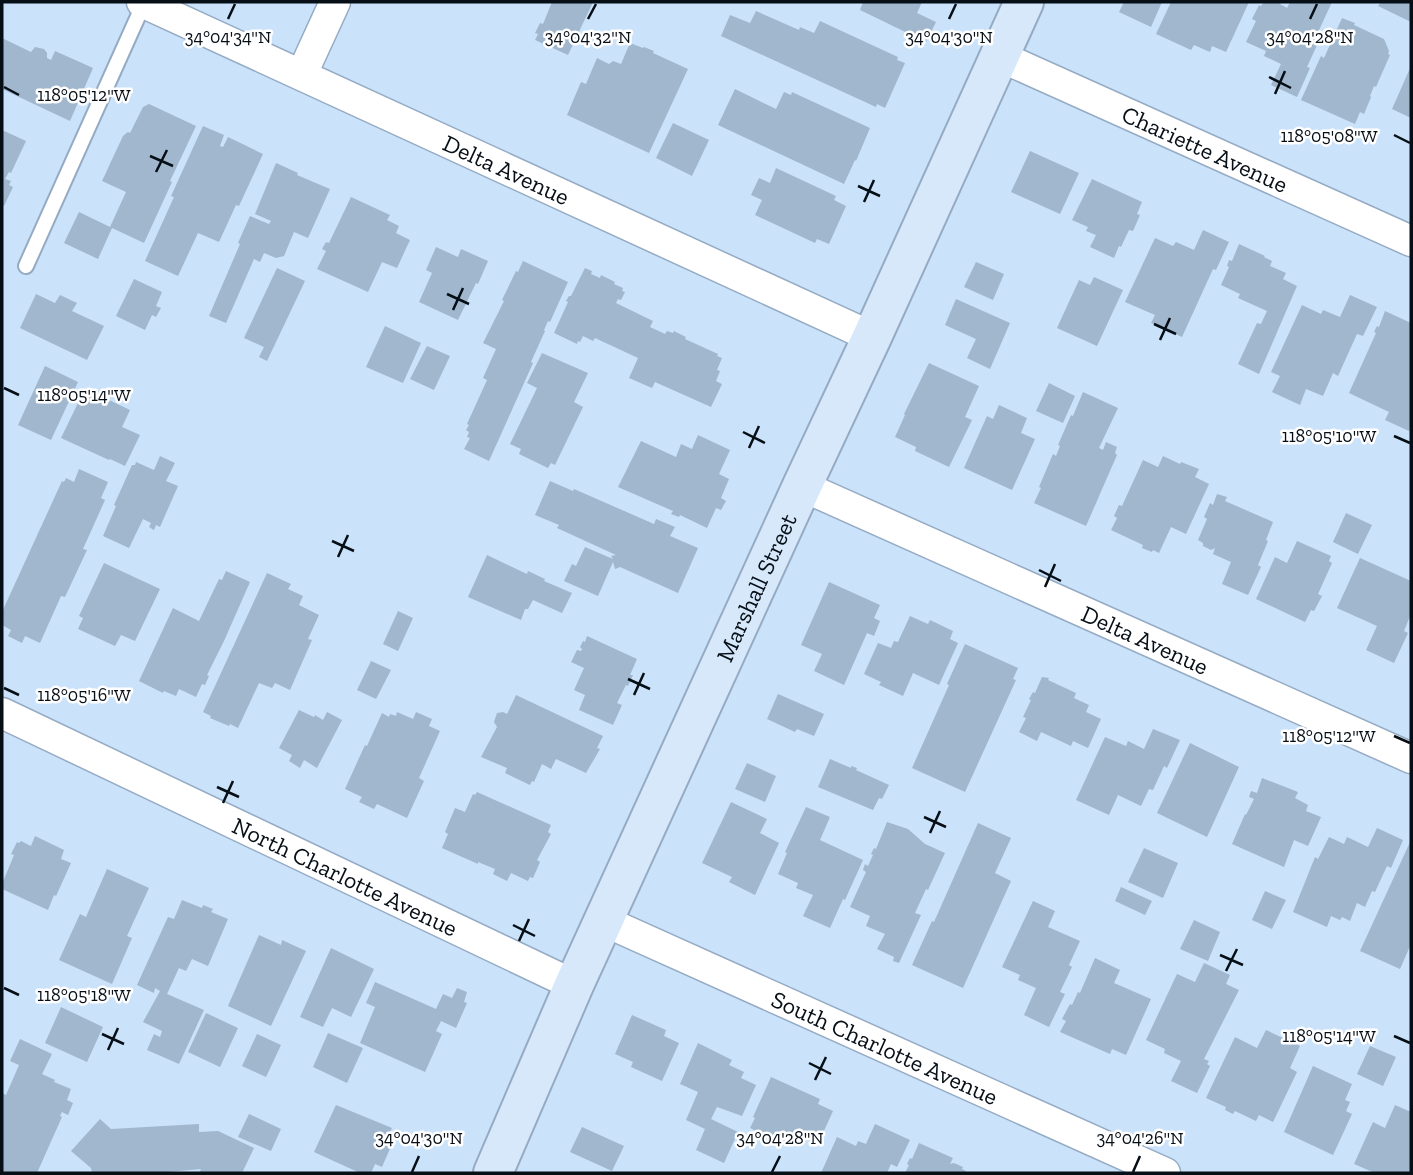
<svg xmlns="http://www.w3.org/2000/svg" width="1413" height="1175" viewBox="0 0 1413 1175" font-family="'Zilla Slab',serif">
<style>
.building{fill:#a0b7ce}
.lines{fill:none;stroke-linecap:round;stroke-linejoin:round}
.lane-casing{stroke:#95abc3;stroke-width:18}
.street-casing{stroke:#95abc3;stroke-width:33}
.secondary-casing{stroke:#95abc3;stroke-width:42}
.lane{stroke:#fff;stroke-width:14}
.street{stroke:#fff;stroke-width:30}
.secondary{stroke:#d7e8fa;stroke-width:38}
.ticks{fill:none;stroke:#060e16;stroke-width:2.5}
.labels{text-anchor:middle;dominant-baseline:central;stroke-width:5;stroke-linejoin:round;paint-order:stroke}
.street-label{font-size:24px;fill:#060e16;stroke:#fff}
.ticks-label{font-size:18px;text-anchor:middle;fill:#060e16;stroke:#fff;stroke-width:5;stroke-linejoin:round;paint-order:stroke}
</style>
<rect width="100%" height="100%" fill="#cae2fa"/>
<path class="building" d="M 552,2 L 593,2 L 568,55 L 535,40 L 538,34 L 535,33 L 540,23 L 543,24 Z
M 863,2 L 922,2 L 917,13 L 936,22 L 926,42 L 860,10 Z
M 1124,2 L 1162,2 L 1151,27 L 1119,12 Z
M 1171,2 L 1249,2 L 1226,52 L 1212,46 L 1210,52 L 1194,45 L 1191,50 L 1156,34 Z
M 1264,2 L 1281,2 L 1280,4 L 1287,8 L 1290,2 L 1332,2 L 1314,41 L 1318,43 L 1307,67 L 1310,68 L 1297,97 L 1271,85 L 1281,64 L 1264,56 L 1266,51 L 1246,42 L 1256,21 L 1252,19 L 1259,5 L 1261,6 Z
M 1381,2 L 1411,2 L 1411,22 L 1378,6 Z
M 756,11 L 799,30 L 800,27 L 814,33 L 820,21 L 898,57 L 897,60 L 905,63 L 885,108 L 877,104 L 876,107 L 721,36 L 730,15 L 750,23 Z
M 1342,18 L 1355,23 L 1354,25 L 1384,39 L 1389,51 L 1388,54 L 1390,55 L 1376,87 L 1374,86 L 1370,96 L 1371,97 L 1364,114 L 1360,112 L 1355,124 L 1301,100 L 1321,56 L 1324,58 Z
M 2,38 L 31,52 L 35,47 L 44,49 L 47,53 L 47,58 L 51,60 L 55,51 L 93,68 L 70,121 L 2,89 Z
M 630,43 L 643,48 L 644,47 L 654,51 L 653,53 L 688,69 L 649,153 L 567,115 L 581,82 L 586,84 L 597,58 L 609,64 L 613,61 L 621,64 Z
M 1411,66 L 1411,118 L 1392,109 Z
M 735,89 L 776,109 L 784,92 L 791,95 L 792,92 L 870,128 L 856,161 L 855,160 L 844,184 L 718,125 Z
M 149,104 L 196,126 L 170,181 L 172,182 L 144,243 L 112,228 L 98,259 L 64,243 L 79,212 L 110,227 L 126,192 L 102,181 L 123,136 L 128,132 L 130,133 L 143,107 Z
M 673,123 L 709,140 L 692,176 L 656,158 Z
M 203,126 L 224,135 L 220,146 L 223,147 L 228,137 L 263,154 L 239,206 L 236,205 L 219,242 L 198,233 L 178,276 L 145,261 L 174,197 L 171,196 Z
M 2,130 L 26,141 L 11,173 L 9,172 L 5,179 L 11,181 L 9,185 L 13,187 L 4,206 L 2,205 Z
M 1030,151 L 1079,173 L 1060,214 L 1011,192 Z
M 276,163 L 298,173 L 297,175 L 330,189 L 308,238 L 294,232 L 284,256 L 276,258 L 264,253 L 260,262 L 254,259 L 226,323 L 209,316 L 240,244 L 238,243 L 250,216 L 269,224 L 271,221 L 255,214 Z
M 776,168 L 836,196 L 834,200 L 846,206 L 829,244 L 817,239 L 815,243 L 755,215 L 762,200 L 751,195 L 759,178 L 770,183 Z
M 1092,179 L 1142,202 L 1137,214 L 1140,215 L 1133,231 L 1129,230 L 1121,247 L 1119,246 L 1114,258 L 1090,247 L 1096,235 L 1086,231 L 1088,227 L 1072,220 Z
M 351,197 L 390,215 L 387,220 L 399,226 L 396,233 L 410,240 L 397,268 L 382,262 L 368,292 L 317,269 L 326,251 L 322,249 L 326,242 L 329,243 Z
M 1203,230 L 1229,242 L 1216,270 L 1213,269 L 1182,337 L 1151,323 L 1155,315 L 1125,302 L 1155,238 L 1173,246 L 1176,242 L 1194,250 Z
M 1239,244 L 1265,256 L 1264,257 L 1272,261 L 1270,266 L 1286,273 L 1283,279 L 1297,286 L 1259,374 L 1238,364 L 1257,323 L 1261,324 L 1267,311 L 1238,298 L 1240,294 L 1221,285 L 1229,267 L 1227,266 L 1229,260 L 1232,261 Z
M 436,247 L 458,257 L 461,249 L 488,261 L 478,284 L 476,283 L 458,320 L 419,302 L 432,273 L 426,270 Z
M 523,261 L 568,282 L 550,322 L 548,321 L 544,330 L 545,331 L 531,362 L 533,363 L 489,461 L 464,449 L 470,438 L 467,437 L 469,432 L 466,430 L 469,425 L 467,424 L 487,380 L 483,378 L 496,349 L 483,343 L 504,301 L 502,300 L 516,271 L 518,272 Z
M 976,262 L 1004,274 L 993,300 L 964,287 Z
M 277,268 L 305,281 L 267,361 L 259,357 L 264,347 L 244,338 Z
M 585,268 L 592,271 L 591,274 L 600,278 L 601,275 L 615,282 L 614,284 L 623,288 L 622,291 L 625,292 L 621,300 L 618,299 L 616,303 L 653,321 L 650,327 L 665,334 L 667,331 L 673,333 L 674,331 L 686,337 L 685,339 L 718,354 L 717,356 L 722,358 L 717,370 L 720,371 L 716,381 L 722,384 L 711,407 L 655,382 L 652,388 L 629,378 L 638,358 L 595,338 L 593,341 L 583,336 L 580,342 L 578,341 L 577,344 L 554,333 L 568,302 L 566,301 L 569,296 L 571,296 Z
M 1094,277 L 1123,290 L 1097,346 L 1057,328 L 1079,280 L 1090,285 Z
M 134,279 L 162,292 L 156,306 L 161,308 L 156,317 L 152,315 L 145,330 L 116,316 Z
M 36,294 L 55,303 L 60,295 L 77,303 L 72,311 L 104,326 L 87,360 L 20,328 Z
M 1350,295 L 1377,307 L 1363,336 L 1357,334 L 1338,376 L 1333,373 L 1323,396 L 1306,389 L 1300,405 L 1272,392 L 1280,376 L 1271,372 L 1302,305 L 1321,314 L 1323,310 L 1340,317 Z
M 956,299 L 1010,323 L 990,369 L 967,358 L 976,339 L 945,325 Z
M 1385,311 L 1411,323 L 1411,426 L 1409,431 L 1385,420 L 1389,412 L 1349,393 L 1376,333 L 1374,332 L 1377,326 L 1379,327 Z
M 385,326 L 421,343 L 403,383 L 366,367 Z
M 427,346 L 450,356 L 434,390 L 410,379 Z
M 542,353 L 588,373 L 574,402 L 583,407 L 555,465 L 551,463 L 548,468 L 519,454 L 521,449 L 510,444 L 537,388 L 527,383 Z
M 929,363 L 979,386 L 965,417 L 972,420 L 949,467 L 915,451 L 916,447 L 895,437 L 905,415 L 904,414 Z
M 45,366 L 78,382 L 51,440 L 18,425 Z
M 1049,383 L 1075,396 L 1063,423 L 1036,411 Z
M 86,389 L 130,410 L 122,427 L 140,435 L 125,466 L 110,459 L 109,460 L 61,438 L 78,403 L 79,403 Z
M 1083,392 L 1118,408 L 1099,448 L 1103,450 L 1106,442 L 1117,447 L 1115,453 L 1117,455 L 1086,526 L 1034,503 L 1041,488 L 1039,487 L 1053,454 L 1056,456 L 1060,446 L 1058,445 L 1071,415 L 1073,416 Z
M 999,405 L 1027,418 L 1021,433 L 1035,439 L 1012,490 L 964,468 L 987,416 L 993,419 Z
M 698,435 L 730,450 L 719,474 L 729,479 L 721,498 L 726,501 L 721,510 L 716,508 L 707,528 L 680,515 L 679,517 L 671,514 L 673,511 L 618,487 L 641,441 L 676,457 L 681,444 L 692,449 Z
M 160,456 L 175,463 L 166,481 L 178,486 L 160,527 L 156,525 L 154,530 L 149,527 L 151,523 L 143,519 L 129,548 L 103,536 L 116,506 L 114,505 L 132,465 L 135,465 L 136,462 L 154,470 Z
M 1163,456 L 1180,464 L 1181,462 L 1199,469 L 1195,477 L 1209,484 L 1186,534 L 1171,527 L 1159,553 L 1153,550 L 1152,552 L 1142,548 L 1143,545 L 1111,530 L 1117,518 L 1114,516 L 1119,505 L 1122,506 L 1143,460 L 1158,467 Z
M 79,469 L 108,482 L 101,498 L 105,500 L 83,549 L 87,550 L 65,597 L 61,596 L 40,643 L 25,636 L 22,643 L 8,636 L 11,630 L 2,625 L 2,612 L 62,481 L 64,482 L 66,478 L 74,482 Z
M 550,481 L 573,491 L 574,489 L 654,524 L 656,519 L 675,527 L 670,536 L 698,548 L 678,593 L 620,567 L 615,569 L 613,562 L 598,596 L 564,581 L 572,564 L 576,566 L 585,547 L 613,559 L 611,556 L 616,555 L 557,528 L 559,525 L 535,515 Z
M 1217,494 L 1227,497 L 1225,501 L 1273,522 L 1266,540 L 1268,541 L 1258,565 L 1261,567 L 1248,595 L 1222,584 L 1231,562 L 1213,554 L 1215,548 L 1211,550 L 1203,546 L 1203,543 L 1198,540 L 1207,519 L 1204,517 L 1210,503 L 1213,505 Z
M 1346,513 L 1372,525 L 1358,554 L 1333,542 Z
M 1297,541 L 1331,556 L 1329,561 L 1332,563 L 1318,594 L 1322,596 L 1314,611 L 1311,610 L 1305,622 L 1256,599 L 1275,557 L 1287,563 Z
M 487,555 L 527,574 L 528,571 L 545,579 L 544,581 L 572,593 L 562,613 L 533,600 L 528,609 L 525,609 L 521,620 L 468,597 Z
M 1360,558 L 1411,581 L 1411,614 L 1404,631 L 1408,633 L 1394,663 L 1366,650 L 1377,626 L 1337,608 Z
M 104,563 L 160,589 L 135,641 L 121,635 L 115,646 L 78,629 L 83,618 L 79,616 Z
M 226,571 L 250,582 L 224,641 L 207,675 L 209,676 L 205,685 L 202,684 L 196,697 L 179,689 L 176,696 L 164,691 L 163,693 L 139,681 L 173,608 L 199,621 L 219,579 L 222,580 Z
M 267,573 L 291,584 L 288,589 L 303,596 L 299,605 L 319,615 L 308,639 L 312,640 L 290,690 L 275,683 L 272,688 L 259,683 L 238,728 L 230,724 L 229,726 L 210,718 L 211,716 L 203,712 Z
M 829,582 L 880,605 L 874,618 L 880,621 L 874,636 L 867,633 L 844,685 L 814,671 L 822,654 L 801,645 Z
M 398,611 L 413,618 L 398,651 L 383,644 Z
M 910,616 L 928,624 L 930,620 L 953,631 L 950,639 L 958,643 L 939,685 L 913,673 L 903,696 L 879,685 L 881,682 L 864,674 L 878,643 L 891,648 L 894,641 L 898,642 Z
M 587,636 L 637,659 L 630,675 L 633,675 L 628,686 L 626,685 L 617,703 L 622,705 L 613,725 L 579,710 L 585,695 L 574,690 L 584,668 L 571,662 L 577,650 L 581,651 L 582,649 L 580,647 L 583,641 L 585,642 Z
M 965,644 L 1018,668 L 1013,679 L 1016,680 L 965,792 L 912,768 L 949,685 L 947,684 Z
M 371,661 L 391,670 L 376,699 L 357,690 Z
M 1042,677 L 1049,678 L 1048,680 L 1076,693 L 1074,698 L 1089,705 L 1086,712 L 1101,719 L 1088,748 L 1073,741 L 1071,746 L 1041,732 L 1037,741 L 1019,732 L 1026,718 L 1023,717 L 1031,700 L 1029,699 L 1033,692 L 1035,693 Z
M 778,694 L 824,714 L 814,736 L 797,729 L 795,732 L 767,719 Z
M 516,695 L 603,736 L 597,748 L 600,749 L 586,773 L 556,759 L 551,769 L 542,764 L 534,782 L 532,781 L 530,785 L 505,773 L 507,768 L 481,757 L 497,727 L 494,722 L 497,713 L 503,712 L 507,714 Z
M 299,710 L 314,717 L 315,715 L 323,720 L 327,712 L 342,720 L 317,768 L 304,760 L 300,768 L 289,761 L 292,755 L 279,748 Z
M 397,712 L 413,719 L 416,712 L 432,719 L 429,726 L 440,731 L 419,778 L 424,781 L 407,818 L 377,804 L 374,809 L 359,802 L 362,797 L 345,789 L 365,745 L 367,746 L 382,713 L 389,717 L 390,714 L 396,716 Z
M 1153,729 L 1180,740 L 1167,768 L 1164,766 L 1153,790 L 1149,789 L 1141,806 L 1118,795 L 1109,815 L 1076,800 L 1105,737 L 1126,746 L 1128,741 L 1144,749 Z
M 1190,743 L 1239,767 L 1207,837 L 1157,813 Z
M 830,759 L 851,768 L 851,766 L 857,768 L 856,770 L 889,785 L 882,799 L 879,798 L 873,810 L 818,787 Z
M 747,763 L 776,776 L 765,802 L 735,789 Z
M 1262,778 L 1298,792 L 1295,798 L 1308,805 L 1306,811 L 1321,817 L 1308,846 L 1294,840 L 1284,867 L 1232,844 L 1245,814 L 1246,815 L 1254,799 L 1249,797 L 1251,791 L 1257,793 Z
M 477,792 L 551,825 L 548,832 L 551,834 L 537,860 L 540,862 L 533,878 L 530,877 L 528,881 L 511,873 L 507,881 L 493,874 L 495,869 L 478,862 L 478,864 L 442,848 L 448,834 L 445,832 L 455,808 L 465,812 L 473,794 L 475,795 Z
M 731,802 L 767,819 L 760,833 L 779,843 L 755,895 L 729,882 L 732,877 L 702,863 Z
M 806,807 L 830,817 L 820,840 L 863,860 L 845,900 L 843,899 L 830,928 L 803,916 L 813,895 L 796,888 L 798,883 L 778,874 L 787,853 L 785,852 Z
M 887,822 L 908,829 L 925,844 L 945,853 L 928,890 L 926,889 L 915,913 L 921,915 L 899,963 L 893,961 L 894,957 L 877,949 L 885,934 L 866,926 L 870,916 L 850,907 L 866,872 L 863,870 L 865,864 L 868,866 L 873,855 L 871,854 L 874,848 L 876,849 Z
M 978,823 L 1011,838 L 995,873 L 1011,881 L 963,988 L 912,965 L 932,921 L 934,922 Z
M 1377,828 L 1403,840 L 1391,868 L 1387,866 L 1375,892 L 1372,891 L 1365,907 L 1357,903 L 1350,921 L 1342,917 L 1340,920 L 1331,916 L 1327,927 L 1293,912 L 1315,857 L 1318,859 L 1329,837 L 1344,844 L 1347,837 L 1368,847 Z
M 35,836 L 64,850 L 61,859 L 71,863 L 56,896 L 54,895 L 48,910 L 2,889 L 2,884 L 14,855 L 11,854 L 17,842 L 19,843 L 21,841 L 31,846 Z
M 1411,840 L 1411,944 L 1400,969 L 1360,951 Z
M 1144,848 L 1178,863 L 1163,898 L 1128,882 Z
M 107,869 L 149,888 L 127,936 L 132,938 L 112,984 L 59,960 L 80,914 L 86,917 Z
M 1121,887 L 1152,901 L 1145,915 L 1115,901 Z
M 1265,891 L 1286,900 L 1272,929 L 1252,920 Z
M 182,900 L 202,908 L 203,905 L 213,909 L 211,912 L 228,919 L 208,966 L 192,959 L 186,971 L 179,968 L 167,994 L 204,1010 L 179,1064 L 147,1050 L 154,1034 L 160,1037 L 162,1031 L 143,1022 L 160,991 L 155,988 L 154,993 L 137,985 L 168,917 L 174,919 Z
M 1033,901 L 1055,911 L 1048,927 L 1080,941 L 1069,965 L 1072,967 L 1060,992 L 1065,994 L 1049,1027 L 1024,1015 L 1036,988 L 1018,980 L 1020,975 L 1002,967 Z
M 1194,920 L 1220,932 L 1208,961 L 1180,949 Z
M 259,935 L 281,945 L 282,940 L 306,951 L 271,1026 L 228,1006 Z
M 331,948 L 374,969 L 351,1017 L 332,1008 L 323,1027 L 300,1017 Z
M 1095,958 L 1120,970 L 1114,983 L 1151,999 L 1126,1055 L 1112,1049 L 1110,1054 L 1060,1032 L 1066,1021 L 1062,1019 L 1070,1004 L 1072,1005 L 1078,992 L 1080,993 Z
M 1204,963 L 1230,975 L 1226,984 L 1239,990 L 1204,1059 L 1209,1061 L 1207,1064 L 1210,1066 L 1197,1093 L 1171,1081 L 1181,1061 L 1164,1053 L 1165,1049 L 1146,1040 L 1177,974 L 1195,982 Z
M 375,982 L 436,1009 L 443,994 L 452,998 L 457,988 L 467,992 L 464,1002 L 467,1003 L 456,1028 L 441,1021 L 436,1031 L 442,1034 L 425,1072 L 360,1043 L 375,1007 L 366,1003 Z
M 61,1007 L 103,1027 L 87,1062 L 45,1043 Z
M 206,1013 L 238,1028 L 220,1067 L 188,1052 Z
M 632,1015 L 666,1030 L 664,1036 L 679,1043 L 662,1081 L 631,1067 L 633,1062 L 615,1054 Z
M 1266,1030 L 1300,1046 L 1290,1068 L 1297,1072 L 1273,1122 L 1259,1115 L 1256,1121 L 1235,1111 L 1233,1114 L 1225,1110 L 1226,1107 L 1206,1098 L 1235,1037 L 1257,1048 Z
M 328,1033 L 363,1048 L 347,1083 L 313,1067 Z
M 257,1034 L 281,1045 L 266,1077 L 242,1066 Z
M 20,1039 L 52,1054 L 42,1074 L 55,1080 L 54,1082 L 71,1089 L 67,1100 L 73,1103 L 68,1115 L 62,1112 L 60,1116 L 62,1117 L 37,1173 L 2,1173 L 2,1093 L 6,1095 L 19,1065 L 10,1061 Z
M 698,1043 L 732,1060 L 729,1065 L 744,1072 L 741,1078 L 756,1085 L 742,1116 L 717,1107 L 711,1119 L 738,1132 L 724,1163 L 696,1150 L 705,1129 L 686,1120 L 698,1092 L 680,1084 Z
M 1370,1046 L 1396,1057 L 1383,1086 L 1357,1074 Z
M 1313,1066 L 1352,1084 L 1345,1100 L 1350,1102 L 1346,1111 L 1352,1114 L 1333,1155 L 1284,1132 Z
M 771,1077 L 820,1099 L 818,1104 L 833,1111 L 818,1144 L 791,1133 L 786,1145 L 750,1128 L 755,1118 L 753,1117 Z
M 336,1105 L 392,1128 L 386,1141 L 392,1144 L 382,1167 L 375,1164 L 371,1173 L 360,1173 L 314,1152 Z
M 1395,1105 L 1411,1112 L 1411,1173 L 1375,1173 L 1354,1164 L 1373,1122 L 1385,1128 Z
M 249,1114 L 281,1129 L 271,1151 L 238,1137 Z
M 100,1119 L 111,1129 L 199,1124 L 199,1132 L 218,1131 L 254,1148 L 242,1173 L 199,1173 L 201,1169 L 157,1173 L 92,1173 L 91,1168 L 71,1151 Z
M 875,1124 L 910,1140 L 897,1167 L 891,1164 L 887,1173 L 821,1173 L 837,1137 L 856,1146 L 858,1141 L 866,1144 Z
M 582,1127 L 624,1146 L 612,1171 L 570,1152 Z
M 919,1143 L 953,1158 L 950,1164 L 954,1163 L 963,1167 L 962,1169 L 966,1171 L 965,1173 L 905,1173 L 909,1165 L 907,1164 L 910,1158 L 912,1159 Z"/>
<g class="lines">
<defs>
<path id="lane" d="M 26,266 L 144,3"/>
<g id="street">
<path id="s1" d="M 142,2 L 872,337"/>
<path id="s2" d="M 999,56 L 1411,241"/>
<path d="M 302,74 L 335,2"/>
<path id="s3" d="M 802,486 L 1411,758"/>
<path id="s4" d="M 2,713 L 574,985"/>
<path id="s5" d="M 604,921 L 1165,1173"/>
</g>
<g id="secondary">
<path id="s6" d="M 493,1173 L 574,985 L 802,486 L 872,337 L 1024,2"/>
</g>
</defs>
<use href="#lane" class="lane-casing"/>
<use href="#street" class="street-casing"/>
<use href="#secondary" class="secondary-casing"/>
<use href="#lane" class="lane"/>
<use href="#street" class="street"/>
<use href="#secondary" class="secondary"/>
</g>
<path class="ticks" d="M 228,19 L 235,4M 588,19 L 596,4M 949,19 L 956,4M 1310,19 L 1317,4M 1269,77 L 1291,88M 4,87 L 19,95M 1275,94 L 1285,71M 1394,135 L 1410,143M 150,156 L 173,166M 156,172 L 167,150M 858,186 L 880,196M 864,202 L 874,180M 447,294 L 469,304M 453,310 L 463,288M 1154,324 L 1176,334M 1160,340 L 1170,318M 4,388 L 19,395M 743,432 L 765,443M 1394,436 L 1410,443M 749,448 L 759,426M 332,541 L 354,551M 338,557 L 348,535M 1039,570 L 1061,581M 1045,587 L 1055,564M 628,679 L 650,689M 4,688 L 19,695M 634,695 L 644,673M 1394,736 L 1410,743M 217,787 L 239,797M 223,803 L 233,781M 924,817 L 946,827M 930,833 L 940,811M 513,925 L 535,936M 519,941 L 529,919M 1220,955 L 1243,965M 1226,971 L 1237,949M 4,988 L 19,995M 102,1034 L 124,1044M 1394,1036 L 1410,1043M 108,1050 L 118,1028M 809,1063 L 831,1074M 815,1080 L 826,1057M 412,1172 L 419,1156M 772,1172 L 780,1156M 1133,1172 L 1140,1156"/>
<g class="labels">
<g class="street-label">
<text stroke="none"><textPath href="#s2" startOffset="226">Chariette Avenue</textPath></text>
<text stroke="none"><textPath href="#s1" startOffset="401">Delta Avenue</textPath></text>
<text stroke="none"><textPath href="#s6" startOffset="642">Marshall Street</textPath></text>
<text stroke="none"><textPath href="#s3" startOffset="376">Delta Avenue</textPath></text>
<text stroke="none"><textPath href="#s4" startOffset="380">North Charlotte Avenue</textPath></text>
<text stroke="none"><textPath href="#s5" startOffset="308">South Charlotte Avenue</textPath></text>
</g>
</g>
<g class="ticks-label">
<text x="228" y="43">34°04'34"N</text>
<text x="588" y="43">34°04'32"N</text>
<text x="949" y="43">34°04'30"N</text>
<text x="1310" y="43">34°04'28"N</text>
<text x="84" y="101">118°05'12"W</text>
<text x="1329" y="142">118°05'08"W</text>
<text x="84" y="401">118°05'14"W</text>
<text x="1329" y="442">118°05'10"W</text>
<text x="84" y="701">118°05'16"W</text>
<text x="1329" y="742">118°05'12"W</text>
<text x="84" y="1001">118°05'18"W</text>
<text x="1329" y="1042">118°05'14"W</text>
<text x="419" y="1144">34°04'30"N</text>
<text x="780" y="1144">34°04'28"N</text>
<text x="1140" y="1144">34°04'26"N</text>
</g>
<rect width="1413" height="1175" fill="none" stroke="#060e16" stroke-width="7"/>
</svg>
